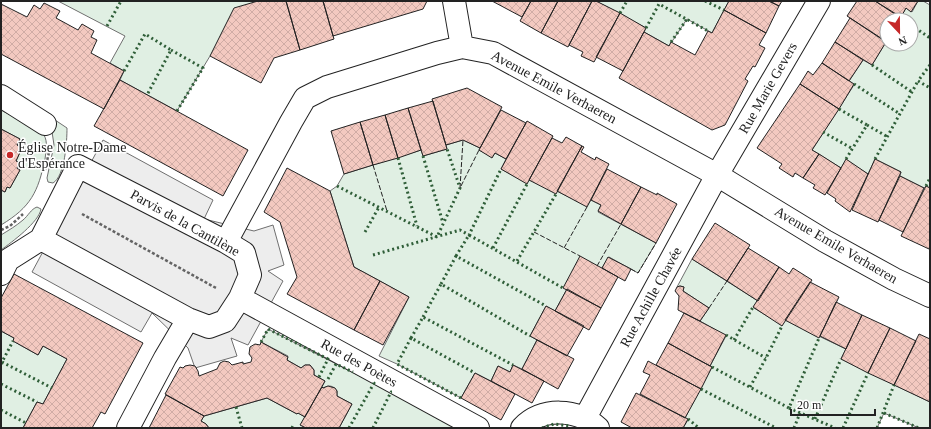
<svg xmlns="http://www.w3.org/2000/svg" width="931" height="429" viewBox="0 0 931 429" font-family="'Times New Roman',serif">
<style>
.green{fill:#e0efe3;stroke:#6f6f6f}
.parking{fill:#ededed;stroke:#6f6f6f}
.building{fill:url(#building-cross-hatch);stroke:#222}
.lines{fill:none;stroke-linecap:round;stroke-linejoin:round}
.minor-casing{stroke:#222;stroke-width:24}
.path{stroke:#646464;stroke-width:2.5;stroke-dasharray:3 2;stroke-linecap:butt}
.minor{stroke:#fff;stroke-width:22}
.hedge{stroke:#2f5e38;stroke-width:3;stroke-dasharray:2 3;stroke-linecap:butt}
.fence{stroke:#222;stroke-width:1;stroke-dasharray:5 2;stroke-linecap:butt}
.poi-dot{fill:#c62828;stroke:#fff;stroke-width:1.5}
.labels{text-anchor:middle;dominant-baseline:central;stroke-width:3;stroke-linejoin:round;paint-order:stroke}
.street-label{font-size:14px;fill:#222;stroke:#fff}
.poi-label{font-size:14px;fill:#222;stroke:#fff;text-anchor:start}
</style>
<defs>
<pattern id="building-cross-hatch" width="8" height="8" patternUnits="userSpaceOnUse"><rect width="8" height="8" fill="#f3c9c0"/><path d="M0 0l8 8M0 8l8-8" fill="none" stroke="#d0aca5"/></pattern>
</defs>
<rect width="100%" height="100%" fill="#fff"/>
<path class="green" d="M 58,1 L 258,1 L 210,56 L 177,111 L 120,80 L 124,71 L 110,63 L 125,36 Z
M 596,1 L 729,1 L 712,33 L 687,19 L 669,46 L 644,32 L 646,28 Z
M 918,1 L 923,1 L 930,5 L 930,188 L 926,186 L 924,188 L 900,176 L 901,172 L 875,159 L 868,174 L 846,160 L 841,168 L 812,150 L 854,85 L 849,81 L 863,60 L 872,65 L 886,42 L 887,44 L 911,44 L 911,20 L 904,20 L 901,17 L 906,8 L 912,12 Z
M 1,110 C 9,115 41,129 44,135 C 48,142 46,151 45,159 C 38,192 31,207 1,225 L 1,190 L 5,192 L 7,187 L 10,188 L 20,170 L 17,168 L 19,163 L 16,161 L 22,148 L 17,145 L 20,139 L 1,129 Z
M 52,118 L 67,128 C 67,141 65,176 53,183 L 48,182 L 47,178 L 54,145 L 51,125 Z
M 463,140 L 480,148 L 479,150 L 492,157 L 495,153 L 506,159 L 501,169 L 527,183 L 529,180 L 557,191 L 587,206 L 591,200 L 601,205 L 598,212 L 656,243 L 638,273 L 609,257 L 602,268 L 567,289 L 555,311 L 546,306 L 530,336 L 537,340 L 522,369 L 513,365 L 510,372 L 498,366 L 491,381 L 475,373 L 461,398 L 397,364 L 379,356 L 409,297 L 354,267 L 330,191 L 337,186 L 344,174 L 421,150 L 423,156 L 447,149 L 446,145 Z
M 37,207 L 41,209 C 39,222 12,242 1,250 L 1,235 C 9,230 16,226 23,220 C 28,216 31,209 37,207 Z
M 692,259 L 758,301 L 754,308 L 782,325 L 785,320 L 846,349 L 841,359 L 930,402 L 930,428 L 919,428 L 884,413 L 877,428 L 683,428 L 688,420 L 685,418 L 712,367 L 710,366 L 726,336 L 700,321 L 709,308 L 683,291 L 684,287 L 680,286 L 677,287 Z
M 268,329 L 391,392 L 457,428 L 339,428 L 352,404 L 337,396 L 337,391 C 333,385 329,385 323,388 L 322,387 L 325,381 L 314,375 L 314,370 L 310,365 L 305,365 L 301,368 L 287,360 L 288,356 L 261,342 Z
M 1,331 L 14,338 L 13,341 L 38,355 L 43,346 L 67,359 L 43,404 L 37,402 L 23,428 L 1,428 Z
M 267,398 L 297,414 L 298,413 L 305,417 L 301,425 L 306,428 L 209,428 L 206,424 L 201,421 L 204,416 Z"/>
<path class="parking" d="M 103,140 L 213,200 L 204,219 L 254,231 L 273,225 L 284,265 L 268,271 L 283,281 L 248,345 L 231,338 L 237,356 L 195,368 L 188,348 L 152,313 L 141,332 L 32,272 Z"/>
<path class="building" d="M 258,1 L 286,1 L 300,50 L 274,58 L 261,83 L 210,56 L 234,8 Z
M 286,1 L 323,1 L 334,39 L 300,50 Z
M 323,1 L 427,1 L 423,9 L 333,36 Z
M 492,1 L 531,1 L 522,17 Z
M 531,1 L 558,1 L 541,33 L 520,21 Z
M 558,1 L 592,1 L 568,47 L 541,33 Z
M 592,1 L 596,1 L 620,13 L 594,62 L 581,56 L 583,52 L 569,45 Z
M 729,1 L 769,1 L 779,6 L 766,33 L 724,10 Z
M 769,1 L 782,1 L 779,6 Z
M 857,1 L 875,1 L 904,20 L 887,20 L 887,42 L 847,16 Z
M 875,1 L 918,1 L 911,12 L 906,8 L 901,17 Z
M 44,3 L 60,11 L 56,18 L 78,30 L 82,24 L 94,31 L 91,37 L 97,40 L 91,53 L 124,71 L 104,109 L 1,54 L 1,4 L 27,17 L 34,5 L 40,9 Z
M 724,10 L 766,33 L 759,45 L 765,48 L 755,67 L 753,66 L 745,79 L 748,81 L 725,125 L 712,130 L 619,78 L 644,32 L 669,46 L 671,42 L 695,55 L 708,31 L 712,33 Z
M 620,13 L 646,28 L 623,71 L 596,57 Z
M 850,18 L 886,42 L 872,65 L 835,42 Z
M 835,42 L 863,60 L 849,81 L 822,63 Z
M 822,63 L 854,84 L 839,109 L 800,84 L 808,71 L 813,75 Z
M 120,80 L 248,150 L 223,196 L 94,126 Z
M 800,84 L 839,109 L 812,150 L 819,154 L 803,178 L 795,173 L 793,177 L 779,168 L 782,164 L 757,148 Z
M 467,88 L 502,107 L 480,148 L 463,140 L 446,145 L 432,99 Z
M 433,101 L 447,149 L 423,156 L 408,108 Z
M 408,108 L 421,150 L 398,158 L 385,115 Z
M 501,110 L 526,123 L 506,159 L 495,153 L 492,158 L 479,150 Z
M 385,115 L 398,158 L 373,165 L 360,122 Z
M 527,121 L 553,136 L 527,184 L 501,169 Z
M 360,122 L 373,165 L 344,174 L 331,131 Z
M 1,129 L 20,139 L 17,145 L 22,148 L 16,161 L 20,163 L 17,168 L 20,170 L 10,188 L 7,187 L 5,192 L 1,190 Z
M 566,137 L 582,146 L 556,194 L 529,180 L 552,138 L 562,143 Z
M 582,146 L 584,147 L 581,152 L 595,160 L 596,157 L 609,164 L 587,207 L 557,191 Z
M 819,154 L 841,168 L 825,195 L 813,188 L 815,185 L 803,178 Z
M 846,159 L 868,174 L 850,212 L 835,201 L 836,199 L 827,193 Z
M 875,159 L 901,172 L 878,222 L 852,210 Z
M 287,168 L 330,191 L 354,267 L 380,281 L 354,330 L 287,294 L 297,277 L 280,222 L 264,212 Z
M 607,169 L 641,187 L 621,224 L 598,211 L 601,205 L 591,200 Z
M 900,176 L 924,188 L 903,232 L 879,220 Z
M 926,186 L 930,188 L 930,247 L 929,249 L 901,236 Z
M 641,187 L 657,195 L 657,193 L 677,204 L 656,243 L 621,224 Z
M 715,223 L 750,245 L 727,281 L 692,259 Z
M 748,248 L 779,267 L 758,301 L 727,281 Z
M 580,256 L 618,277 L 601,308 L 563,288 Z
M 608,257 L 631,269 L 625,281 L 602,268 Z
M 779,267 L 789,274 L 793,268 L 812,280 L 782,326 L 753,307 Z
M 14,274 L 143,343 L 105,414 L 101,412 L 92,428 L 23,428 L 37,402 L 43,404 L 67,359 L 43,346 L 38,355 L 13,341 L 14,338 L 1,331 L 1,298 Z
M 380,281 L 409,297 L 383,345 L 354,330 Z
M 810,282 L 839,297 L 819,338 L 785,320 Z
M 680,286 L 684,287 L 683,291 L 709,308 L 700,321 L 678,310 L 679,296 L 675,291 L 677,287 Z
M 567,289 L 601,308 L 589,330 L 555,311 Z
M 836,302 L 862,315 L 846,349 L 820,336 Z
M 546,306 L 584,326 L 567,356 L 530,336 Z
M 684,313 L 726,335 L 710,366 L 668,343 Z
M 862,315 L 890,328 L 868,373 L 841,359 Z
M 890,328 L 916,341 L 894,385 L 868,373 Z
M 919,334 L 930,339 L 930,402 L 894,385 Z
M 537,340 L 574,359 L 558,389 L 522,369 Z
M 261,342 L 288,357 L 287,360 L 301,368 L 305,365 L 310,365 L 314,370 L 314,375 L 325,381 L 305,417 L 298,413 L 297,414 L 267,398 L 204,416 L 165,394 L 180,367 L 183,368 L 185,366 L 190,365 L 195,366 L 198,371 L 199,376 L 217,369 L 220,363 L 224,361 L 229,362 L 232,365 L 243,362 L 243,364 L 251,362 L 252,358 L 249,354 L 250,347 L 255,344 L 260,345 Z
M 668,343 L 712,367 L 701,389 L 656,365 Z
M 648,361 L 701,389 L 685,418 L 640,394 L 650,375 L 643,372 Z
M 513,365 L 544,381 L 532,403 L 491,381 L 498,366 L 510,372 Z
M 475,373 L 515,394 L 501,420 L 461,398 Z
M 328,386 L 335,388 L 337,391 L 337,396 L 352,404 L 339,428 L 306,428 L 300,425 L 322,387 L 323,388 Z
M 636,393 L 688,419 L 683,428 L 632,428 L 621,422 Z
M 166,395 L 204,416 L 201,421 L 206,424 L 209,428 L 149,428 Z"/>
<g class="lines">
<defs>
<path id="minor" d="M 454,1 L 462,47
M 1,96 L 45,124
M 78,166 L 226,242 L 244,253 L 250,275 L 240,298 L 225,321 L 209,327 L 188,319 L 41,239 Z
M 226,242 L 291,122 L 305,98 L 327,87 L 437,53 L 462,47 L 493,53 L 717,175 L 825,241 L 894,279 L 930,296
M 1,274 L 8,260 L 41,239
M 240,298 L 478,428
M 585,418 L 717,175 L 819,1
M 128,428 L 165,358 L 188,319
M 522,428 C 542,407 577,408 598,428"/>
</defs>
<use href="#minor" class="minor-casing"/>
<path class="path" d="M 45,170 L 50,148
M 82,214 L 216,288
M 1,230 L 10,226 L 23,214"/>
<use href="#minor" class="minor"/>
<path class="hedge" d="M 705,1 L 724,10
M 620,13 L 627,1
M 911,25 L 930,38
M 107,26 L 121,1
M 646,28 L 659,4 L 708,31
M 671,42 L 687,19
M 171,50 L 203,68 L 177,111
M 872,65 L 912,92
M 930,65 L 918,81 L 930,88
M 124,71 L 145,34 L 171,50 L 147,95
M 854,84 L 900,114
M 839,109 L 867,125
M 823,132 L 853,149
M 423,156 L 443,223
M 398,158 L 417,226
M 846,159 L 867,125 L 888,137
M 875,159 L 918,81
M 337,186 L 437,237 L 460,188 L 447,149
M 926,186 L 930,178
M 365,232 L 379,207
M 493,248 L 527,184
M 373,255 L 460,230 L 469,235 L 501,169
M 456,256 L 469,235 L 563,288
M 517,261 L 556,194
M 441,284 L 456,256 L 546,306
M 423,317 L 441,284 L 530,336
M 726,335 L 766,358
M 411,338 L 423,317 L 513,365
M 734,340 L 753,307
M 261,342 L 268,329 L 328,359 L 319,377
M 2,362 L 52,388
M 1,364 L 13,341
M 712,367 L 789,408 L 819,338
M 328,379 L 336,364 L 353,372
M 1,384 L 37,402
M 750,387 L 766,358 L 782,326
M 701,389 L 776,428
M 461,398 L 397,364 L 411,338 L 475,373
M 236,407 L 242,428
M 789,408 L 835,428
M 1,410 L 26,423
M 884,413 L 919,428
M 688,419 L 699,428
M 815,419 L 841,359
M 292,428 L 293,426
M 349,428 L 374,383 L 372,382
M 373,428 L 391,392 L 392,392
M 542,428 L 554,424 L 570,426
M 794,428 L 800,413
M 843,428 L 868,373
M 877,428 L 894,385"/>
<path class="fence" d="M 373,165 L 387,211
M 461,186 L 479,150
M 460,188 L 463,140
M 534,232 L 580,256
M 564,248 L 587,207
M 597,266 L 621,224
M 631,269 L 638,273 L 656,243
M 709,308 L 727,281"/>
</g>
<circle class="poi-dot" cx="10" cy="155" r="4"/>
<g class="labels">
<g class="street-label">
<text transform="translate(554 87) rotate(28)">Avenue Emile Verhaeren</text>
<text transform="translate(768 88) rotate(-60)">Rue Marie Gevers</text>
<text transform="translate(185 223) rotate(29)">Parvis de la Cantilène</text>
<text transform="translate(836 245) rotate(30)">Avenue Emile Verhaeren</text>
<text transform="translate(651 297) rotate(-61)">Rue Achille Chavée</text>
<text transform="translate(359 363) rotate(29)">Rue des Poètes</text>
</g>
<g class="poi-label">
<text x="18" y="147">Église Notre-Dame<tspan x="18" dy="16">d'Espérance</tspan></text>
</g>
</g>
<rect width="931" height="429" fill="none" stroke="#222222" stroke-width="4"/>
<g transform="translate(899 32) rotate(158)"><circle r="19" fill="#ffffff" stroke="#a7a7a7"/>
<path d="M0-3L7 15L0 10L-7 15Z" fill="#c62828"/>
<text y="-6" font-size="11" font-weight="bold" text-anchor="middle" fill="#222222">N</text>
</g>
<path d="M791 409v6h84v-6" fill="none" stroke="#222222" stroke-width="2"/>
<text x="797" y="409" font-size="12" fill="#222222" stroke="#ffffff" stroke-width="3" paint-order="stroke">20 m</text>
</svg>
